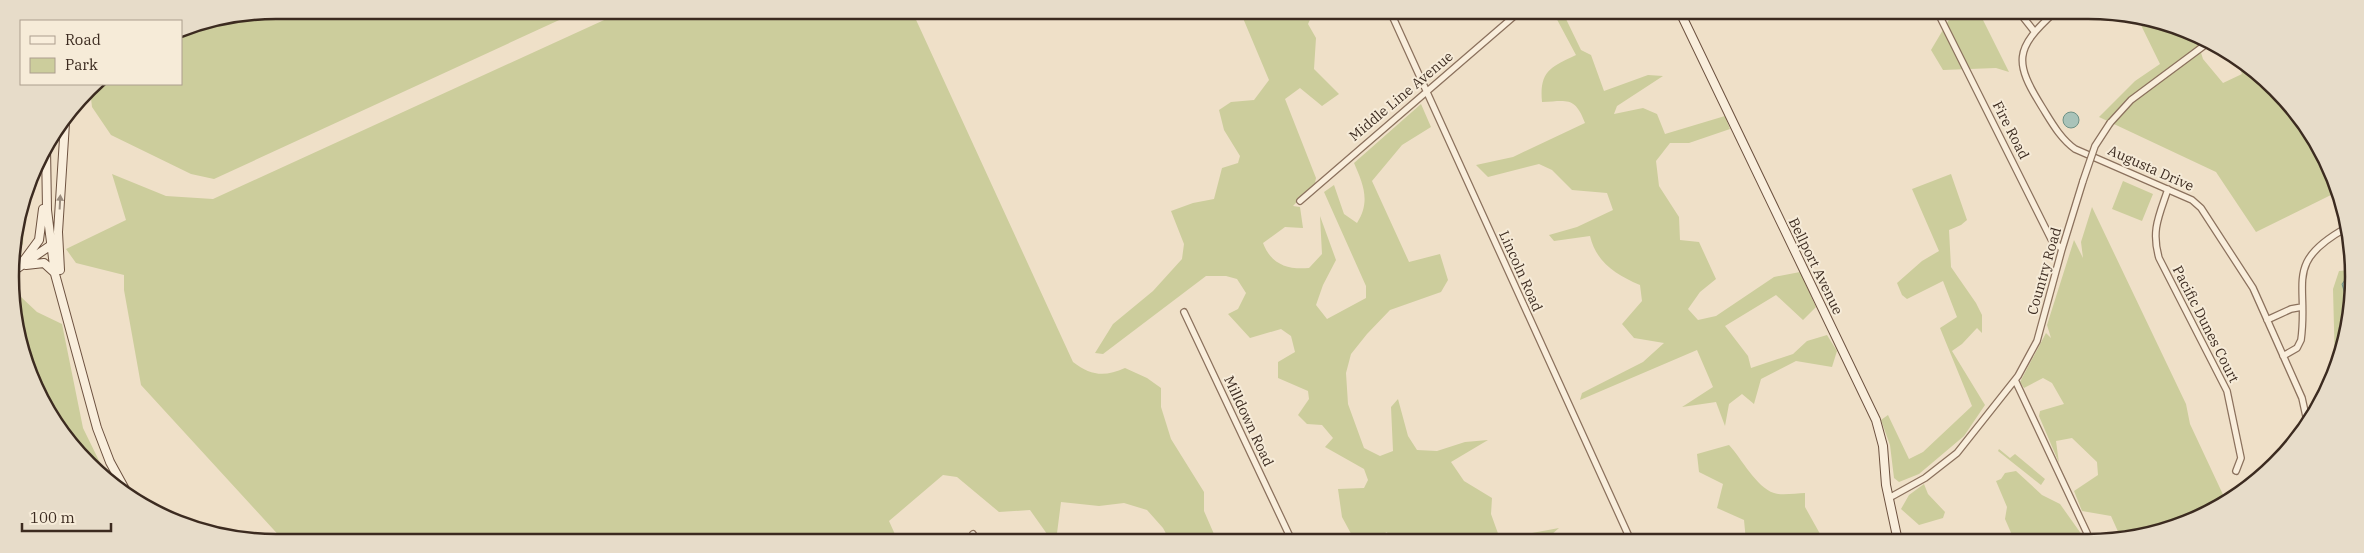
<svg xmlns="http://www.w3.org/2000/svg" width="2364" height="553" viewBox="0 0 2364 553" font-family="'IBM Plex Serif',serif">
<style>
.green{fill:#cccd9c}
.water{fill:#a9c3b9;stroke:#6f9286}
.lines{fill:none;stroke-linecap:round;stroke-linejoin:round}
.street-casing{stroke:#8b715d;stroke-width:8}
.secondary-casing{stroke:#6d5240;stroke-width:10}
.street{stroke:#f9eedc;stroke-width:5.5}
.secondary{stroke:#f9eedc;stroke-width:8}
.street-bridge-casing{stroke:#8b715d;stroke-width:8;stroke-linecap:butt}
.street-bridge{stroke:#f9eedc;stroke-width:5.5}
.oneway{fill:#9a8c7e}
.labels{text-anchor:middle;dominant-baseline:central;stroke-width:4;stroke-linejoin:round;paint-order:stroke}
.street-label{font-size:14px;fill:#3c2b20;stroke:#f6ebd8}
.rim{fill:none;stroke:#3c2b20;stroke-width:2.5}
</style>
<rect width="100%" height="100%" fill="#efe0c8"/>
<path class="green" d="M 276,10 L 581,10 L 214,179 L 191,174 L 111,135 L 92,107 L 90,90 L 95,84 L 181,84 L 181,29 Z
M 626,10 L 912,11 L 1073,362 C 1091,376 1105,377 1125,368 L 1147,378 L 1161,388 L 1161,407 L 1171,439 L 1204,492 L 1204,511 L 1217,541 L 1170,541 L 1163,528 L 1147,510 L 1124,503 L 1099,506 L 1061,502 L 1056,541 L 1052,541 L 1030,510 L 999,512 L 957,477 L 943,475 L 889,521 L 898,541 L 284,541 L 141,385 L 124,290 L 124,275 L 76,263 L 66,249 L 126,220 L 112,174 L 166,196 L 213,199 Z
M 1240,11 L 1260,11 L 1265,18 L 1314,11 L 1308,24 L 1316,38 L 1314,69 L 1339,94 L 1322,106 L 1300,88 L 1285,99 L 1316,178 L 1315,183 L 1293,206 L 1300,207 L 1303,228 L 1285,227 L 1263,243 C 1271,264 1287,270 1309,268 L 1322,254 L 1320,216 L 1336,260 L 1323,285 L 1316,305 L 1327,319 L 1366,298 L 1366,286 L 1324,192 L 1334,185 L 1344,214 L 1357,223 C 1371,201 1363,184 1354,163 L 1421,104 L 1431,127 L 1402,145 L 1372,181 L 1409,262 L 1440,254 L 1448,280 L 1441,292 L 1390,310 L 1367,334 L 1351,354 L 1346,373 L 1348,404 L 1364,448 L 1380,456 L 1393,451 L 1391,407 L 1398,399 L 1408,436 L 1417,450 L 1437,451 L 1465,442 L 1488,440 L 1451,462 L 1464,481 L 1492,498 L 1491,514 L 1500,539 L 1559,528 L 1544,541 L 1390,541 L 1387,532 L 1369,541 L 1355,541 L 1342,517 L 1338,489 L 1364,488 L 1368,480 L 1364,469 L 1325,447 L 1333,438 L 1322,425 L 1307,424 L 1298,415 L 1309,399 L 1308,391 L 1278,378 L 1278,362 L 1295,352 L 1291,336 L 1281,329 L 1250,338 L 1228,314 L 1238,309 L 1246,293 L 1237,279 L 1226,276 L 1206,276 L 1103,354 L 1095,353 L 1113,324 L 1153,291 L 1182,259 L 1184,244 L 1171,211 L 1193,203 L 1214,199 L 1222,168 L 1238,163 L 1240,156 L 1224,130 L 1219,110 L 1231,102 L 1254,100 L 1269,80 Z
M 1553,12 L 1580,12 L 1566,19 L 1581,50 L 1591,55 L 1604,91 L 1648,75 L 1663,76 L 1617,106 L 1614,114 L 1643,108 L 1657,114 L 1665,134 L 1725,116 L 1730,129 L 1689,143 L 1670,143 L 1656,161 L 1659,186 L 1679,217 L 1680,240 L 1699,242 L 1716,279 L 1700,292 L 1688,309 L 1698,320 L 1716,316 L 1774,277 L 1800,272 L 1816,307 L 1803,320 L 1776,295 L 1725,326 L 1748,356 L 1751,368 L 1793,354 L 1807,341 L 1827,335 L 1837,351 L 1832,367 L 1796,361 L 1761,379 L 1754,404 L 1742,394 L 1729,404 L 1725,426 L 1716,402 L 1682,407 L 1713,387 L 1697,350 L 1580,400 L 1582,393 L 1643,362 L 1664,343 L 1634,338 L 1622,324 L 1642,301 L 1640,285 C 1616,275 1596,262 1590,236 L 1554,241 L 1549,235 L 1577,227 L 1613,210 L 1607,193 L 1572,190 L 1552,170 L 1539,164 L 1488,177 L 1476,165 L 1513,157 L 1585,123 C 1575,96 1567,101 1542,102 C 1539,71 1551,67 1576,55 Z
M 1946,12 L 1979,12 L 2009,72 L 1996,68 L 1943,70 L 1931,50 L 1950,18 Z
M 2137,17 L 2196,37 L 2203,59 L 2223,83 L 2242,74 L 2236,59 L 2299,114 L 2337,192 L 2256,232 L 2216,172 L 2099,117 L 2135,81 L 2160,64 Z
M 1951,174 L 1967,220 L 1961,225 L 1949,230 L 1951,267 L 1976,303 L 1982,315 L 1982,333 L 1977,328 L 1962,344 L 1952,351 L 1985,405 L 1964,436 L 1919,474 L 1899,482 L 1894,478 L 1890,445 L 1881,420 L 1888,415 L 1909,459 L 1923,452 L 1972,406 L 1940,328 L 1957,317 L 1943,281 L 1907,299 L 1902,295 L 1897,283 L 1922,261 L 1939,251 L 1912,189 Z
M 2123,181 L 2153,194 L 2142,221 L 2112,209 Z
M 25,205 L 23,244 L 11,261 L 11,259 Z
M 2092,207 L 2186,404 L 2190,424 L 2226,501 L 2205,516 L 2122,541 L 2107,541 L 2120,536 L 2111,516 L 2082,511 L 2074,491 L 2098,475 L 2097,462 L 2072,438 L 2056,441 L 2059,463 L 2039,416 L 2040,411 L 2064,404 L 2052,383 L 2043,378 L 2024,388 L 2020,382 L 2046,333 L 2051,338 L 2047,325 L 2074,240 L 2083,258 L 2081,242 Z
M 2349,270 L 2352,312 L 2335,366 L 2333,289 L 2339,271 Z
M 14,296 L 21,297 L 37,312 L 62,324 L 83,428 L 106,475 L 65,439 L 19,346 Z
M 1729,445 C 1742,459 1756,487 1774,493 C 1782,496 1796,493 1805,493 L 1805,507 L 1824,541 L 1790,541 L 1780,534 L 1758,541 L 1746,541 L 1744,520 L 1717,508 L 1723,484 L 1699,472 L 1697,454 Z
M 1999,449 L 2010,458 L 2015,454 L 2045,479 L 2041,485 L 1998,451 Z
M 2016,471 L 2042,495 L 2060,504 L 2082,535 L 2101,541 L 2011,541 L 2012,535 L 2005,519 L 2007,507 L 1996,481 L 2001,479 L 2005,473 Z
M 1924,484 L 1928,494 L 1945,512 L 1943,518 L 1919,525 L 1901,509 L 1909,495 Z"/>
<path class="water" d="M2063 120a8 8 0 1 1 16 0a8 8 0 1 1-16 0Z
M 2349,275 L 2352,312 L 2351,314 L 2342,284 Z"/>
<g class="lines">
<defs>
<path id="street" d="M 1390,11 L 1631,541
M 2019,12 L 2034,31
M 2055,12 C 2014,49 2014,62 2042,107 C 2052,123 2060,138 2075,149 L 2192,200 L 2201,208 L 2253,288 L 2302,398 L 2307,421
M 1941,19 L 2051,239 L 2062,249
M 2110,123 L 2131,100 L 2209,42
M 2168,189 C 2159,216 2151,230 2159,258 L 2227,391 L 2241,458 L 2236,471
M 1300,201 L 1519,12
M 1184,312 L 1292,541
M 2267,320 L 2291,309 L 2302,307
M 2283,356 L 2297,348 L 2301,340 C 2309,283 2283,263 2346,228
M 2015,380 L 2087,533
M 1889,498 L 1925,478 L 1957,453 L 2018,376 L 2037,341 L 2062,249 L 2083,181
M 973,534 L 977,541"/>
<path id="secondary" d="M 1680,12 L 1876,420 L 1883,446 L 1886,485 L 1898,541
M 46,147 L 47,210 L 55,274 L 97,428 L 110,462 L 127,493
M 26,265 L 44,263 L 55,273
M 19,267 L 39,240 L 43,209
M 60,270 L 58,232 L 65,123
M 12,272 L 54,243"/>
</defs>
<use href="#street" class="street-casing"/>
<use href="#secondary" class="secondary-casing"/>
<use href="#street" class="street"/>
<use href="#secondary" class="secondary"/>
<defs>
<path id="street-bridge" d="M 2083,181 L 2095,146 L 2110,123"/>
</defs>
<use href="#street-bridge" class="street-bridge-casing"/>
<use href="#street-bridge" class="street-bridge"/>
</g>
<defs><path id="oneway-solid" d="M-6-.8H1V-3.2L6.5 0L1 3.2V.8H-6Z" transform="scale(1.25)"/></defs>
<use class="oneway" href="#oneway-solid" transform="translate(60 202) rotate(-87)"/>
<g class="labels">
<g class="street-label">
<text transform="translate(1401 96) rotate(-40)">Middle Line Avenue</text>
<text transform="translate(2011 130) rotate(63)">Fire Road</text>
<text transform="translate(2151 168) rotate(24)">Augusta Drive</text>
<text transform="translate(1816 266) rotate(64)">Bellport Avenue</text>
<text transform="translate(1521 271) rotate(66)">Lincoln Road</text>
<text transform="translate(2044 271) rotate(-74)">Country Road</text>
<text transform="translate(2206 324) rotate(63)">Pacific Dunes Court</text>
<text transform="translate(1249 421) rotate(65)">Milldown Road</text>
</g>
</g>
<path d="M0 0H2364V553H0ZM276 19H2088A257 257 0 0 1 2345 276V277A257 257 0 0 1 2088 534H276A257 257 0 0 1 19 277V276A257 257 0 0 1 276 19Z" fill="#e7dcc9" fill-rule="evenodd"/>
<path class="rim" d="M276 19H2088A257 257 0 0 1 2345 276V277A257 257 0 0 1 2088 534H276A257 257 0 0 1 19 277V276A257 257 0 0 1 276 19Z"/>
<rect x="20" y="20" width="162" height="65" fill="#f6ebd8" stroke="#ac9e8e"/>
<rect x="30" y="36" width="25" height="8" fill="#f9eedc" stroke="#ac9e8e"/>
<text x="65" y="45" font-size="15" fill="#3c2b20">Road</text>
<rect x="30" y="58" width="25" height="15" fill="#cccd9c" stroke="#ac9e8e"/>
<text x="65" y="70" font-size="15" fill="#3c2b20">Park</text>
<path d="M22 523v8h89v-8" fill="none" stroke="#3c2b20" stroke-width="2.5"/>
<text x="30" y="523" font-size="15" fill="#3c2b20" stroke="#f6ebd8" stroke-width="4" paint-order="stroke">100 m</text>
</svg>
